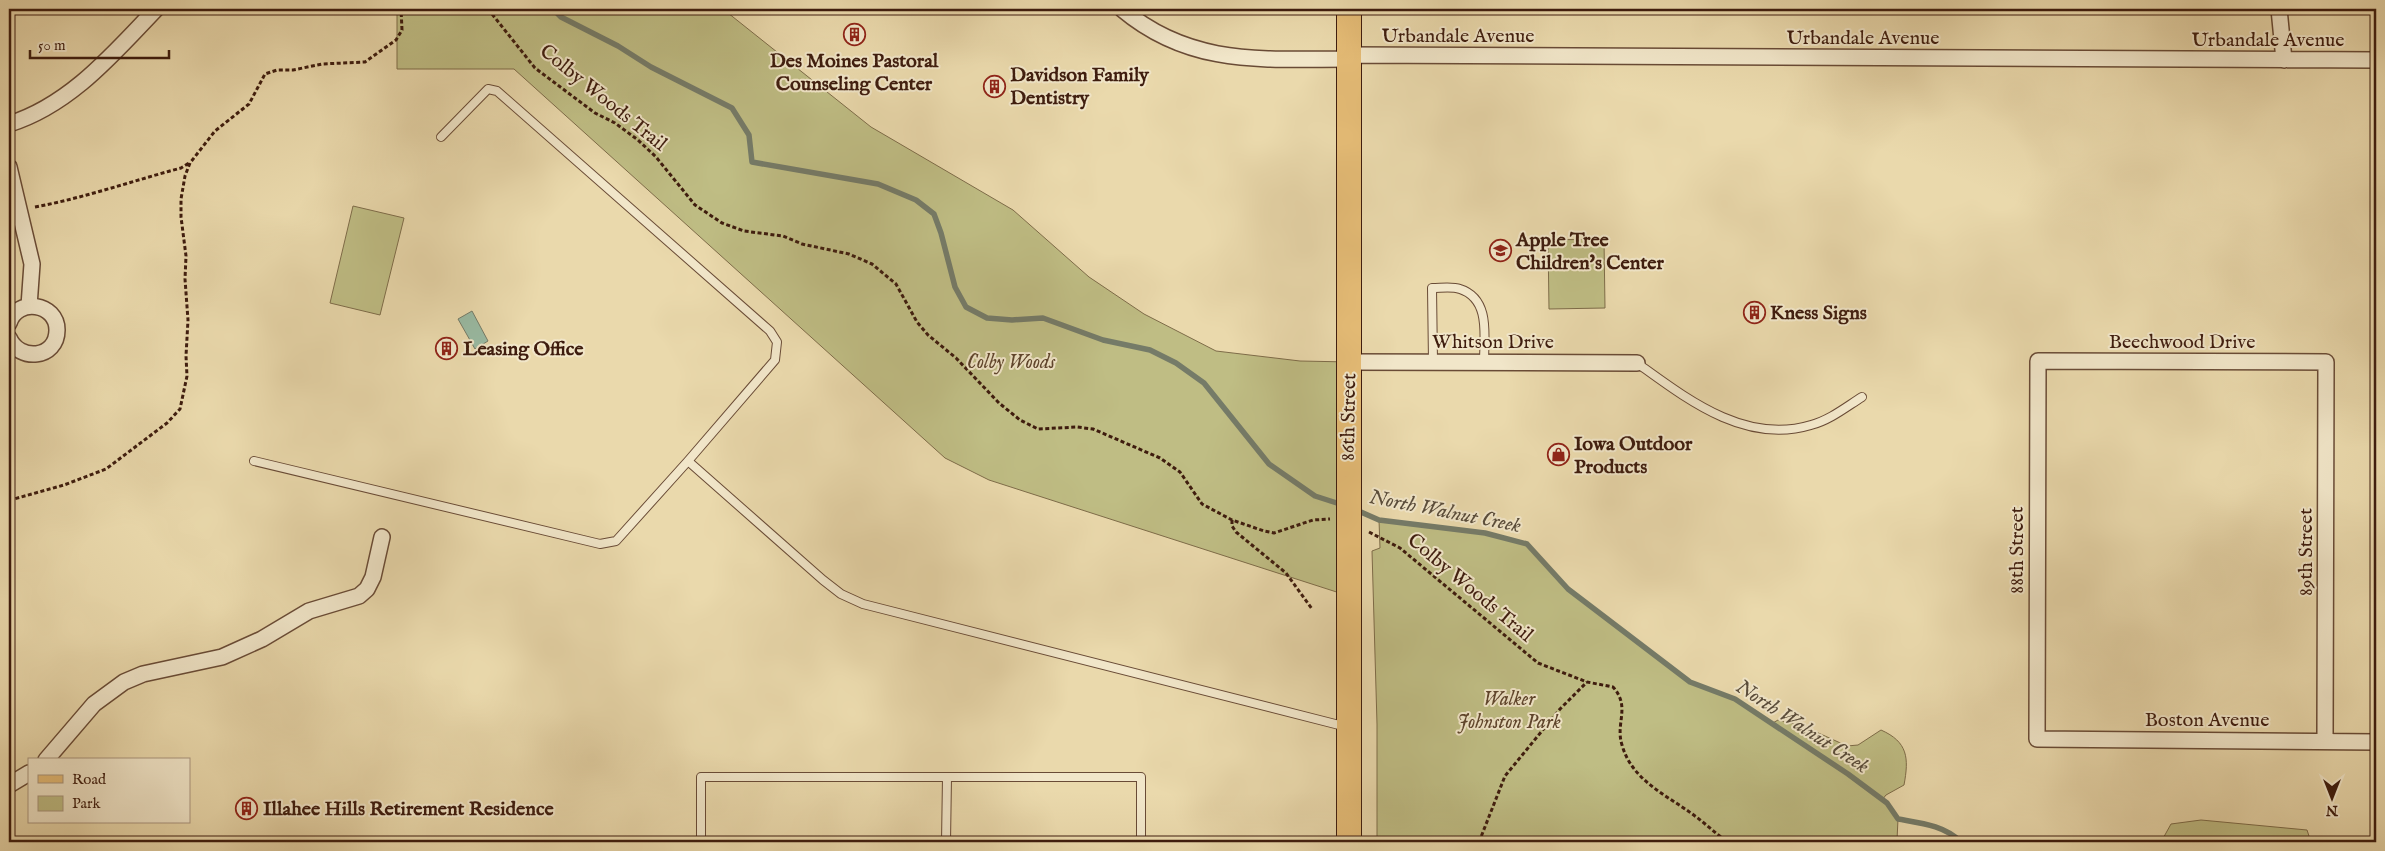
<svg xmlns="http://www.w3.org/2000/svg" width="2385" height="851" viewBox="0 0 2385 851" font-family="'IM FELL English',serif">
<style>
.green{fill:#bfbd84;stroke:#7e6c49}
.water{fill:#99bba4;stroke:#757b68}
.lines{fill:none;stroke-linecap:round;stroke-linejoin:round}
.stream{stroke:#757b68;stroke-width:5.5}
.lane-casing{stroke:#694b36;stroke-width:10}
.street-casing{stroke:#694b36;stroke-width:18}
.primary-casing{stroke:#3e1c0e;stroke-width:26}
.path{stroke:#3e1c0e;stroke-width:3;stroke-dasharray:4 2.5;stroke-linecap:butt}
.lane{stroke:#f1e6c9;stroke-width:8}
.street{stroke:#f1e6c9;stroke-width:15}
.primary{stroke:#e5bc76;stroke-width:24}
.primary-bridge-casing{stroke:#3e1c0e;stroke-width:26;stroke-linecap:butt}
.primary-bridge{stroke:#e5bc76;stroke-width:24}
.labels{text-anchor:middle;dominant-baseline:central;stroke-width:4;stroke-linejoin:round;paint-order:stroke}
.street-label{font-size:20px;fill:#3e1c0e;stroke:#f1e6c9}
.poi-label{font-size:20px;font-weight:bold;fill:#3e1c0e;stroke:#f1e6c9;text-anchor:start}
.park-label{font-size:20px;font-style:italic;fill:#5e442c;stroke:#f1e6c9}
.water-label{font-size:21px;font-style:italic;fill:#594c3b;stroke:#f1e6c9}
</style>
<rect width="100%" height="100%" fill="#ead9ac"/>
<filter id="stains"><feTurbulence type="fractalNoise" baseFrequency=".004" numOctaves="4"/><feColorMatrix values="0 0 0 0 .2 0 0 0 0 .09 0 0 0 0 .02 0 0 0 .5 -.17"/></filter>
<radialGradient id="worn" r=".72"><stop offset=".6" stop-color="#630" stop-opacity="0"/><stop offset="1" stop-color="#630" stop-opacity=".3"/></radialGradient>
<path class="green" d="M 397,9 L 723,9 L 871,127 L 1013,210 L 1089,277 L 1144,314 L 1216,351 L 1300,361 L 1350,362 L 1349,596 L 989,480 L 945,458 L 514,69 L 397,69 Z
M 353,206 L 404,218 L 380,315 L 330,303 Z
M 1604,239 L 1605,308 L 1549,309 L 1548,240 Z
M 1379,520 L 1485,533 L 1527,544 L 1568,589 L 1690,682 L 1735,699 L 1771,724 L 1778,720 L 1803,726 L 1847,746 L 1858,745 L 1881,730 C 1908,742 1909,758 1904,785 L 1886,795 L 1882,800 L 1898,819 L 1897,840 L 1904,842 L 1377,842 L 1377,724 L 1372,551 L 1380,548 Z
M 2201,820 L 2307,830 L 2311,842 L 2161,842 L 2171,824 Z"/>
<path class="water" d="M 472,311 L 488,341 L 475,349 L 458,319 Z"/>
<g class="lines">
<path class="stream" d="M 553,9 L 561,17 L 618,46 L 651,67 L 732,108 L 749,135 L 752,162 L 878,184 L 916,200 L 934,214 L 941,233 L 955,287 L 966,307 L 987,318 L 1012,320 L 1043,318 L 1103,340 L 1150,350 L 1176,363 L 1204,383 L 1269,464 L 1315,496 L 1343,505
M 1354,509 L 1379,520 L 1485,533 L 1527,544 L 1568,589 L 1690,682 L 1735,699 L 1848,774 L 1887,803 L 1898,819 C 1920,823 1944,825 1961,842"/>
<defs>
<path id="lane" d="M 1433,362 L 1432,288 C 1441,288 1452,286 1460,289 C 1491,299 1484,337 1484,362
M 1637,363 C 1687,399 1745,445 1811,425 C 1830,420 1846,407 1862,397
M 254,461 L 600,544 L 616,541 L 688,461 L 775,360 L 777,342 L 770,331 L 497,91 L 488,89 L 441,137
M 688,461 L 823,580 L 841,594 L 863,604 L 1347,727
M 701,842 L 701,777 L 1141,777 L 1141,842
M 946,842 L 947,777"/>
<path id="street" d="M 1122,9 C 1191,67 1264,59 1349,59
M 2279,9 L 2284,60
M 1349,55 L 2376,60
M 9,124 C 70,105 113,54 156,9
M 9,167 L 32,264 L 29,306
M 9,323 C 17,297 57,303 57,330 C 57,359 19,362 9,338
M 1350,362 L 1637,363
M 2325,741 L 2326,362 L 2038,361 L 2037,739 L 2376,742
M 46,760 L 94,704 L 124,682 L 143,674 L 222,657 L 262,639 L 309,611 L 359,596 L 367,589 L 373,577 L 382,537
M 9,785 L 29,773"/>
<path id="primary" d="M 1349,488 L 1349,9
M 1349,842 L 1349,534"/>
</defs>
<use href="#lane" class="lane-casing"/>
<use href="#street" class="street-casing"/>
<use href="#primary" class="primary-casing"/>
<path class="path" d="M 488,9 L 535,68 L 595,113 L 615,123 L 638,140 L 656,157 L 695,205 L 722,223 L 744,231 L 783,236 L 802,244 L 849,254 L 872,264 L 896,284 L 917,322 L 928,335 L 956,358 L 999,403 L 1020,420 L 1038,429 L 1077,427 L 1093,429 L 1160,458 L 1180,472 L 1202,504 L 1232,520 L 1264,531 L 1274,533 L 1313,520 L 1330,519
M 35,207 C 84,198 132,181 181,168 L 189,163
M 9,498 L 14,499 L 64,485 L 106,469 L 167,423 L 180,409 L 187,376 L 186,356 L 188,320 L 185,279 L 186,256 L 181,217 L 181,199 L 185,176 L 190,163 L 215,131 L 249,104 L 265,74 L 277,70 L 293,70 L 322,64 L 365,62 L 396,40 L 402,30 L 401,9
M 1232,520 L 1232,526 L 1236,532 L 1286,573 L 1312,609
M 1369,532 L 1400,548 L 1538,663 L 1587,682 L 1613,687 C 1631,707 1615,723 1622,745 C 1632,781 1667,795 1695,816 C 1706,824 1716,834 1728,842
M 1479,842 L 1505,776 L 1560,709 L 1587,682"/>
<use href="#lane" class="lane"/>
<use href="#street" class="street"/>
<use href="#primary" class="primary"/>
<defs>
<path id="primary-bridge" d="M 1349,488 L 1349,534"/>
</defs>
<use href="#primary-bridge" class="primary-bridge-casing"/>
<use href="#primary-bridge" class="primary-bridge"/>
</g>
<defs>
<symbol id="building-ring" viewBox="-11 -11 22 22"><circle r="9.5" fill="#f1e6c9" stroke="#8f2418" stroke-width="1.5"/><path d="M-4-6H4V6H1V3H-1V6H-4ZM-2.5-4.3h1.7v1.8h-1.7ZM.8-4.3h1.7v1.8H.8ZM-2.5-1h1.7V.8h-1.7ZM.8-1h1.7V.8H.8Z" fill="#8f2418"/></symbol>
<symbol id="school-ring" viewBox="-11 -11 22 22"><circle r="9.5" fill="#f1e6c9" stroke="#8f2418" stroke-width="1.5"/><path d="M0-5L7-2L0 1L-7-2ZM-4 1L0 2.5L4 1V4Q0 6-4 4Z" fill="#8f2418"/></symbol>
<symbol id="shop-ring" viewBox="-11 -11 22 22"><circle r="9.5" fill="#f1e6c9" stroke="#8f2418" stroke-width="1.5"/><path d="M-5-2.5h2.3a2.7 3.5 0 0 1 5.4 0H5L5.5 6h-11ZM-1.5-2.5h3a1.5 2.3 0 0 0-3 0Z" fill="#8f2418"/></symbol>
</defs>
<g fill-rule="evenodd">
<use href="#building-ring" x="842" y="22" width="25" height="25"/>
<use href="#building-ring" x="982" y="74" width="25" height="25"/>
<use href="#school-ring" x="1488" y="238" width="25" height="25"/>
<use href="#building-ring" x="1742" y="300" width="25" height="25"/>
<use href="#building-ring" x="434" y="336" width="25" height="25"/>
<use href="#shop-ring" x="1546" y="442" width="25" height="25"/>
<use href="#building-ring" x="234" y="796" width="25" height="25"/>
</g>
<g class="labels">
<g class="street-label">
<text x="1458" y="36">Urbandale Avenue</text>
<text x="1863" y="38">Urbandale Avenue</text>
<text x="2268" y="40">Urbandale Avenue</text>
<text transform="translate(603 98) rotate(39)">Colby Woods Trail</text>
<text x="1493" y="342">Whitson Drive</text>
<text x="2182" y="342">Beechwood Drive</text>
<text transform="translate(1349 417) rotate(-89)">86th Street</text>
<text transform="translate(2017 550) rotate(-90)">88th Street</text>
<text transform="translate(2306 552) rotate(-90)">89th Street</text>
<text transform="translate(1470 588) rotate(40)">Colby Woods Trail</text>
<text x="2207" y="720">Boston Avenue</text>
</g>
<g class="poi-label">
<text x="854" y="61" text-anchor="middle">Des Moines Pastoral<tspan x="854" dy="23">Counseling Center</tspan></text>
<text x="1010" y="75">Davidson Family<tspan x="1010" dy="23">Dentistry</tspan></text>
<text x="1516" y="240">Apple Tree<tspan x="1516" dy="23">Children's Center</tspan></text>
<text x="1770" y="313">Kness Signs</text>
<text x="463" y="349">Leasing Office</text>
<text x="1574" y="444">Iowa Outdoor<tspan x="1574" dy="23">Products</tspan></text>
<text x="263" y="809">Illahee Hills Retirement Residence</text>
</g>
<g class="park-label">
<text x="1011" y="362">Colby Woods</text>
<text x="1509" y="699">Walker<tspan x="1509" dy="23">Johnston Park</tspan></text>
</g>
<g class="water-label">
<text transform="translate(1445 512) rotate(11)">North Walnut Creek</text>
<text transform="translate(1802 727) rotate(33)">North Walnut Creek</text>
</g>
</g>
<rect width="2385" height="851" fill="none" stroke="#ead9ac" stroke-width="30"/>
<rect x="10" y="10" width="2365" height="831" fill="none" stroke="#3e1c0e" stroke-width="2.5"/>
<rect x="15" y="15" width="2355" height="821" fill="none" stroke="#3e1c0e"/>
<rect x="28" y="758" width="162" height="65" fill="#f1e6c9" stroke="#a9957e"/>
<rect x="38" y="775" width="25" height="8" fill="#e5bc76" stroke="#a9957e"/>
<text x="72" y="784" font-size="15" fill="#3e1c0e">Road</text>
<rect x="38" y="796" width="25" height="15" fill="#bfbd84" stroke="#a9957e"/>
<text x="72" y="808" font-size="15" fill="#3e1c0e">Park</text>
<g transform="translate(2332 798) rotate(180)" stroke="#f1e6c9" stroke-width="4" paint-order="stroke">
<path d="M0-4L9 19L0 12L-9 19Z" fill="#3e1c0e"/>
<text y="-8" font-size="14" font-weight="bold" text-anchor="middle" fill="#3e1c0e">N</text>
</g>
<path d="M30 50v8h139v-8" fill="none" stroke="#3e1c0e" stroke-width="2.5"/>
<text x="38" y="50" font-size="15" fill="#3e1c0e" stroke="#f1e6c9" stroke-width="4" paint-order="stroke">50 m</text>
<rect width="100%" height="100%" filter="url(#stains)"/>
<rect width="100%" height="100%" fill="url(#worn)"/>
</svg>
